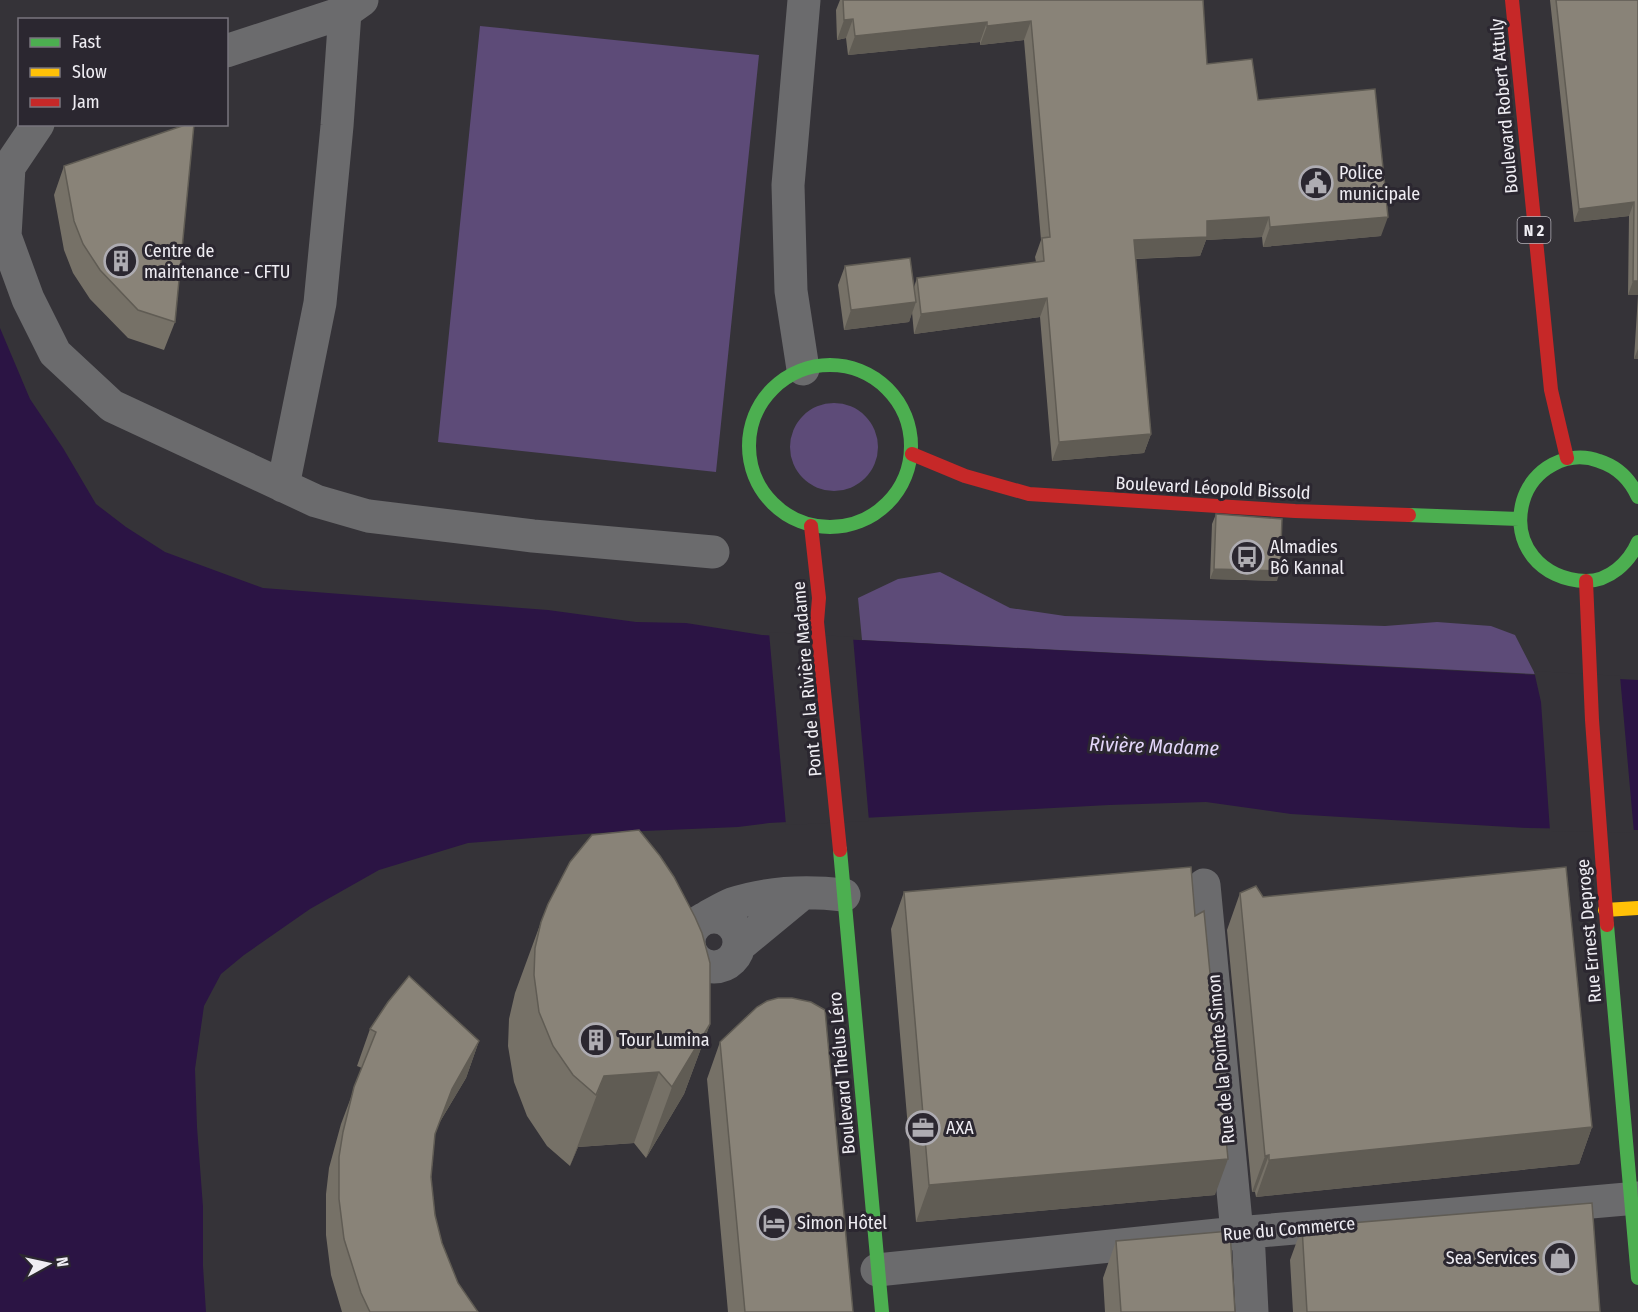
<svg xmlns="http://www.w3.org/2000/svg" width="1638" height="1312" viewBox="0 0 1638 1312" font-family="'Fira Sans Condensed',sans-serif">
<style>
.green{fill:#5d4b78}
.water{fill:#2b1444}
.pier{fill:#353338}
.lines{fill:none;stroke-linecap:round;stroke-linejoin:round}
.street{stroke:#6b6b6d;stroke-width:33}
.fast{stroke:#4caf50;stroke-width:14}
.slow{stroke:#ffc107;stroke-width:14}
.jam{stroke:#c62828;stroke-width:14}
.wall{fill:#767167}
.shaded-wall{fill:#605c54}
.building{fill:#898378;stroke:#605c54;stroke-width:1.5}
.labels{text-anchor:middle;dominant-baseline:central;stroke-width:6;stroke-linejoin:round;paint-order:stroke}
.shield{fill:#2b2730;stroke:#b4b2b8;stroke-width:1.5}
.shield-label{font-size:16px;font-weight:bold;fill:#efedf3}
.street-label{font-size:18px;fill:#efedf3;stroke:#2b2730}
.poi-label{font-size:18px;fill:#efedf3;stroke:#2b2730;text-anchor:start}
.water-label{font-size:20px;font-style:italic;fill:#e3d6fa;stroke:#2b2730}
</style>
<rect width="100%" height="100%" fill="#353338"/>
<path class="green" d="M 480,26 L 759,55 L 716,472 L 438,442 Z
M790 447a44 44 0 1 1 88 0a44 44 0 1 1-88 0Z
M 940,572 L 1010,608 L 1065,616 L 1385,626 L 1437,622 L 1491,626 L 1515,635 L 1535,674 L 862,640 L 858,598 L 898,579 Z"/>
<path class="water" d="M 0,328 L 30,399 L 63,448 L 96,504 L 126,527 L 165,552 L 263,588 L 548,610 L 636,622 L 686,623 L 762,635 L 1638,680 L 1638,830 L 1528,828 L 1291,814 L 1206,802 L 1109,805 L 769,823 L 738,827 L 597,833 L 468,843 L 379,870 L 310,909 L 244,955 L 221,974 L 204,1006 L 195,1069 L 197,1127 L 203,1207 L 203,1266 L 206,1312 L 0,1312 Z"/>
<path class="pier" d="M 769,632 L 853,637 L 869,821 L 786,825 Z
M 1534,671 L 1620,676 L 1634,833 L 1550,831 L 1541,702 Z"/>
<g class="lines">
<path class="street" d="M 226,51 L 345,12 L 362,0
M 38,124 L 9,167 L 5,236 L 28,299 L 55,353 L 112,406 L 316,501 L 368,516 L 533,536 L 713,552
M 803,369 L 791,291 L 788,185 L 804,0
M 283,486 L 320,303 L 337,126 L 345,12
M 1204,885 L 1237,1233
M689 942a25 25 0 1 1 50 0a25 25 0 1 1-50 0Z
M 707,917 C 715,913 724,907 732,904 C 768,892 808,891 844,895
M 740,945 L 803,893
M 1248,1232 L 1252,1312
M 877,1270 L 1237,1233 L 1638,1198"/>
<path class="fast" d="M749 446a81 81 0 1 1 162 0a81 81 0 1 1-162 0Z
M 1638,497 C 1630,479 1618,467 1599,461 C 1568,449 1532,469 1523,501 C 1511,544 1541,580 1586,581 C 1609,581 1629,563 1638,542
M 1409,515 L 1519,519
M 840,850 L 882,1312
M 1607,925 L 1638,1278"/>
<path class="slow" d="M 1605,910 L 1638,908"/>
<path class="jam" d="M 1512,0 L 1551,390 L 1567,458
M 912,454 L 965,476 L 1029,494 L 1295,511 L 1409,515
M 811,526 L 819,598 L 817,622 L 840,850
M 1586,581 L 1592,720 L 1607,925"/>
</g>
<path class="wall" d="M 840,0 L 1203,0 L 1207,64 L 1258,100 L 1381,236 L 1263,247 L 1262,237 L 1206,240 L 1200,256 L 1136,259 L 1151,434 L 1144,453 L 1052,461 L 1040,317 L 914,334 L 912,312 L 909,322 L 844,330 L 838,285 L 845,266 L 914,287 L 917,278 L 1036,262 L 1035,257 L 1041,240 L 1024,40 L 980,45 L 980,42 L 848,55 L 846,38 L 837,40 L 836,10 Z
M 1550,0 L 1638,0 L 1638,359 L 1634,359 L 1638,295 L 1628,295 L 1629,216 L 1574,222 Z
M 64,166 L 175,322 L 164,350 L 128,338 L 90,299 L 73,273 L 64,250 L 54,195 Z
M 1216,514 L 1277,581 L 1210,579 L 1212,524 Z
M 904,892 L 1215,1195 L 916,1222 L 891,929 Z
M 1240,893 L 1263,897 L 1592,1127 L 1579,1164 L 1256,1197 L 1255,1192 L 1252,1192 L 1227,930 Z
M 541,922 L 710,1024 L 684,1094 L 646,1158 L 634,1143 L 578,1147 L 570,1166 L 547,1146 L 527,1116 L 514,1082 L 508,1046 L 509,1019 L 515,993 Z
M 370,1029 L 479,1041 L 466,1078 L 438,1125 L 435,1135 L 431,1177 L 435,1215 L 442,1243 L 458,1283 L 478,1312 L 342,1312 L 331,1275 L 326,1235 L 326,1194 L 329,1168 L 341,1124 L 362,1068 L 357,1066 Z
M 720,1042 L 853,1312 L 728,1312 L 707,1079 Z
M 1302,1227 L 1600,1312 L 1293,1312 L 1290,1260 Z
M 1116,1241 L 1235,1312 L 1105,1312 L 1103,1278 Z"/>
<path class="shaded-wall" d="M 853,19 L 846,38 L 837,40 L 844,20 Z
M 1031,21 L 1024,40 L 980,45 L 987,26 Z
M 987,22 L 980,42 L 848,55 L 855,36 Z
M 1634,202 L 1629,216 L 1574,222 L 1579,209 Z
M 1269,217 L 1262,237 L 1206,240 L 1200,256 L 1127,259 L 1134,240 L 1207,221 Z
M 1388,217 L 1381,236 L 1263,247 L 1270,227 Z
M 1633,281 L 1638,281 L 1638,295 L 1628,295 Z
M 1047,298 L 1040,317 L 914,334 L 921,314 Z
M 916,302 L 909,322 L 844,330 L 851,310 Z
M 1638,349 L 1638,359 L 1634,359 Z
M 1151,434 L 1144,453 L 1052,461 L 1059,442 Z
M 1214,569 L 1280,571 L 1277,581 L 1210,579 Z
M 710,1024 L 684,1094 L 646,1158 L 672,1087 Z
M 479,1041 L 466,1078 L 438,1125 L 452,1089 Z
M 659,1072 L 634,1143 L 578,1147 L 570,1166 L 604,1076 Z
M 1592,1127 L 1579,1164 L 1256,1197 L 1269,1160 Z
M 1269,1155 L 1255,1192 L 1252,1192 L 1265,1156 Z
M 1228,1159 L 1215,1195 L 916,1222 L 929,1185 Z"/>
<path class="building" d="M 843,0 L 1203,0 L 1207,64 L 1252,59 L 1258,100 L 1375,89 L 1388,217 L 1270,227 L 1269,217 L 1207,221 L 1207,237 L 1134,240 L 1151,434 L 1059,442 L 1047,298 L 921,314 L 917,278 L 1044,261 L 1042,238 L 1050,237 L 1031,21 L 987,26 L 987,22 L 855,36 L 853,19 L 844,20 Z
M 1556,0 L 1638,0 L 1638,281 L 1633,281 L 1634,202 L 1579,209 Z
M 188,124 L 194,124 L 175,322 L 138,310 L 100,270 L 83,244 L 74,221 L 64,166 Z
M 910,258 L 916,302 L 851,310 L 845,266 Z
M 1216,514 L 1282,519 L 1280,571 L 1214,569 Z
M 639,830 L 660,856 L 674,877 L 695,917 L 702,933 L 710,963 L 710,1024 L 672,1087 L 659,1072 L 604,1076 L 596,1095 L 573,1075 L 553,1046 L 539,1012 L 534,975 L 535,948 L 541,922 L 548,904 L 570,862 L 592,835 Z
M 1191,867 L 1195,916 L 1204,911 L 1228,1159 L 929,1185 L 904,892 Z
M 1566,867 L 1592,1127 L 1269,1160 L 1269,1155 L 1265,1156 L 1240,893 L 1256,886 L 1263,897 Z
M 409,976 L 479,1041 L 452,1089 L 435,1134 L 431,1177 L 435,1215 L 442,1243 L 458,1283 L 478,1312 L 370,1312 L 361,1293 L 344,1239 L 339,1199 L 339,1157 L 343,1132 L 354,1087 L 376,1032 L 370,1029 L 388,1002 Z
M 778,998 L 792,998 L 811,1002 L 825,1010 L 853,1312 L 745,1312 L 720,1042 L 757,1007 L 767,1001 Z
M 1592,1203 L 1600,1312 L 1307,1312 L 1302,1227 Z
M 1230,1231 L 1235,1312 L 1121,1312 L 1116,1241 Z"/>
<defs>
<symbol id="civic-ring" viewBox="-11 -11 22 22"><circle r="9.5" fill="#2b2730" stroke="#aeacb2" stroke-width="1.5"/><path d="M-.6-6.5H3V-4.5H.6V-3L4-1V1h2V6H-6V1h2V-1L-.6-3ZM-1.2 2.5V6h2.4V2.5Z" fill="#aeacb2"/></symbol>
<symbol id="building-ring" viewBox="-11 -11 22 22"><circle r="9.5" fill="#2b2730" stroke="#aeacb2" stroke-width="1.5"/><path d="M-4-6H4V6H1V3H-1V6H-4ZM-2.5-4.3h1.7v1.8h-1.7ZM.8-4.3h1.7v1.8H.8ZM-2.5-1h1.7V.8h-1.7ZM.8-1h1.7V.8H.8Z" fill="#aeacb2"/></symbol>
<symbol id="bus-ring" viewBox="-11 -11 22 22"><circle r="9.5" fill="#2b2730" stroke="#aeacb2" stroke-width="1.5"/><path d="M-5-6H5V4H4V6H2V4H-2V6H-4V4H-5ZM-3.5-4V0h7V-4ZM-3.5 1.2v1.5H-2V1.2ZM2 1.2v1.5H3.5V1.2Z" fill="#aeacb2"/></symbol>
<symbol id="office-ring" viewBox="-11 -11 22 22"><circle r="9.5" fill="#2b2730" stroke="#aeacb2" stroke-width="1.5"/><path d="M-6-3h4V-5.5h4V-3h4V5H-6ZM-1-4.5V-3h2v-1.5ZM-6 0V1H6V0Z" fill="#aeacb2"/></symbol>
<symbol id="hotel-ring" viewBox="-11 -11 22 22"><circle r="9.5" fill="#2b2730" stroke="#aeacb2" stroke-width="1.5"/><path d="M-6-4.5h1.5V1H6V5H4.5V3h-9V5H-6ZM-4 0a1.8 1.8 0 1 1 3.6 0ZM.5 0V-2.5h3Q6-2.5 6 0Z" fill="#aeacb2"/></symbol>
<symbol id="shop-ring" viewBox="-11 -11 22 22"><circle r="9.5" fill="#2b2730" stroke="#aeacb2" stroke-width="1.5"/><path d="M-5-2.5h2.3a2.7 3.5 0 0 1 5.4 0H5L5.5 6h-11ZM-1.5-2.5h3a1.5 2.3 0 0 0-3 0Z" fill="#aeacb2"/></symbol>
</defs>
<g fill-rule="evenodd">
<use href="#civic-ring" x="1297" y="164" width="38" height="38"/>
<use href="#building-ring" x="102" y="242" width="38" height="38"/>
<use href="#bus-ring" x="1228" y="538" width="38" height="38"/>
<use href="#building-ring" x="577" y="1021" width="38" height="38"/>
<use href="#office-ring" x="904" y="1109" width="38" height="38"/>
<use href="#hotel-ring" x="755" y="1204" width="38" height="38"/>
<use href="#shop-ring" x="1541" y="1239" width="38" height="38"/>
</g>
<g class="labels">
<rect class="shield" x="1517.5" y="217" width="33" height="26" rx="4.5"/>
<g class="shield-label">
<text x="1534" y="230">N 2</text>
</g>
<g class="street-label">
<text transform="translate(1504 106) rotate(-95)">Boulevard Robert Attuly</text>
<text transform="translate(1213 488) rotate(3)">Boulevard Léopold Bissold</text>
<text transform="translate(807 679) rotate(-95)">Pont de la Rivière Madame</text>
<text transform="translate(1589 931) rotate(-95)">Rue Ernest Deproge</text>
<text transform="translate(1221 1059) rotate(-95)">Rue de la Pointe Simon</text>
<text transform="translate(842 1073) rotate(-95)">Boulevard Thélus Léro</text>
<text transform="translate(1289 1229) rotate(-5)">Rue du Commerce</text>
</g>
<g class="poi-label">
<text x="1339" y="173">Police<tspan x="1339" dy="21">municipale</tspan></text>
<text x="144" y="251">Centre de<tspan x="144" dy="21">maintenance - CFTU</tspan></text>
<text x="1270" y="547">Almadies<tspan x="1270" dy="21">Bô Kannal</tspan></text>
<text x="619" y="1040">Tour Lumina</text>
<text x="946" y="1128">AXA</text>
<text x="797" y="1223">Simon Hôtel</text>
<text x="1537" y="1258" text-anchor="end">Sea Services</text>
</g>
<g class="water-label">
<text transform="translate(1154 746) rotate(2)">Rivière Madame</text>
</g>
</g>
<rect x="18" y="18" width="210" height="108" fill="#2b2730" stroke="#79767e" stroke-width="1.5"/>
<rect x="30" y="38" width="30" height="9" fill="#4caf50" stroke="#79767e" stroke-width="1.5"/>
<text x="72" y="48" font-size="18" fill="#efedf3">Fast</text>
<rect x="30" y="68" width="30" height="9" fill="#ffc107" stroke="#79767e" stroke-width="1.5"/>
<text x="72" y="78" font-size="18" fill="#efedf3">Slow</text>
<rect x="30" y="98" width="30" height="9" fill="#c62828" stroke="#79767e" stroke-width="1.5"/>
<text x="72" y="108" font-size="18" fill="#efedf3">Jam</text>
<g transform="translate(48 1264) rotate(82)" stroke="#2b2730" stroke-width="4.5" paint-order="stroke">
<path d="M0-4.5L10 22L0 15L-10 22Z" fill="#efedf3"/>
<text y="-9" font-size="16" font-weight="bold" text-anchor="middle" fill="#efedf3">N</text>
</g>
</svg>
